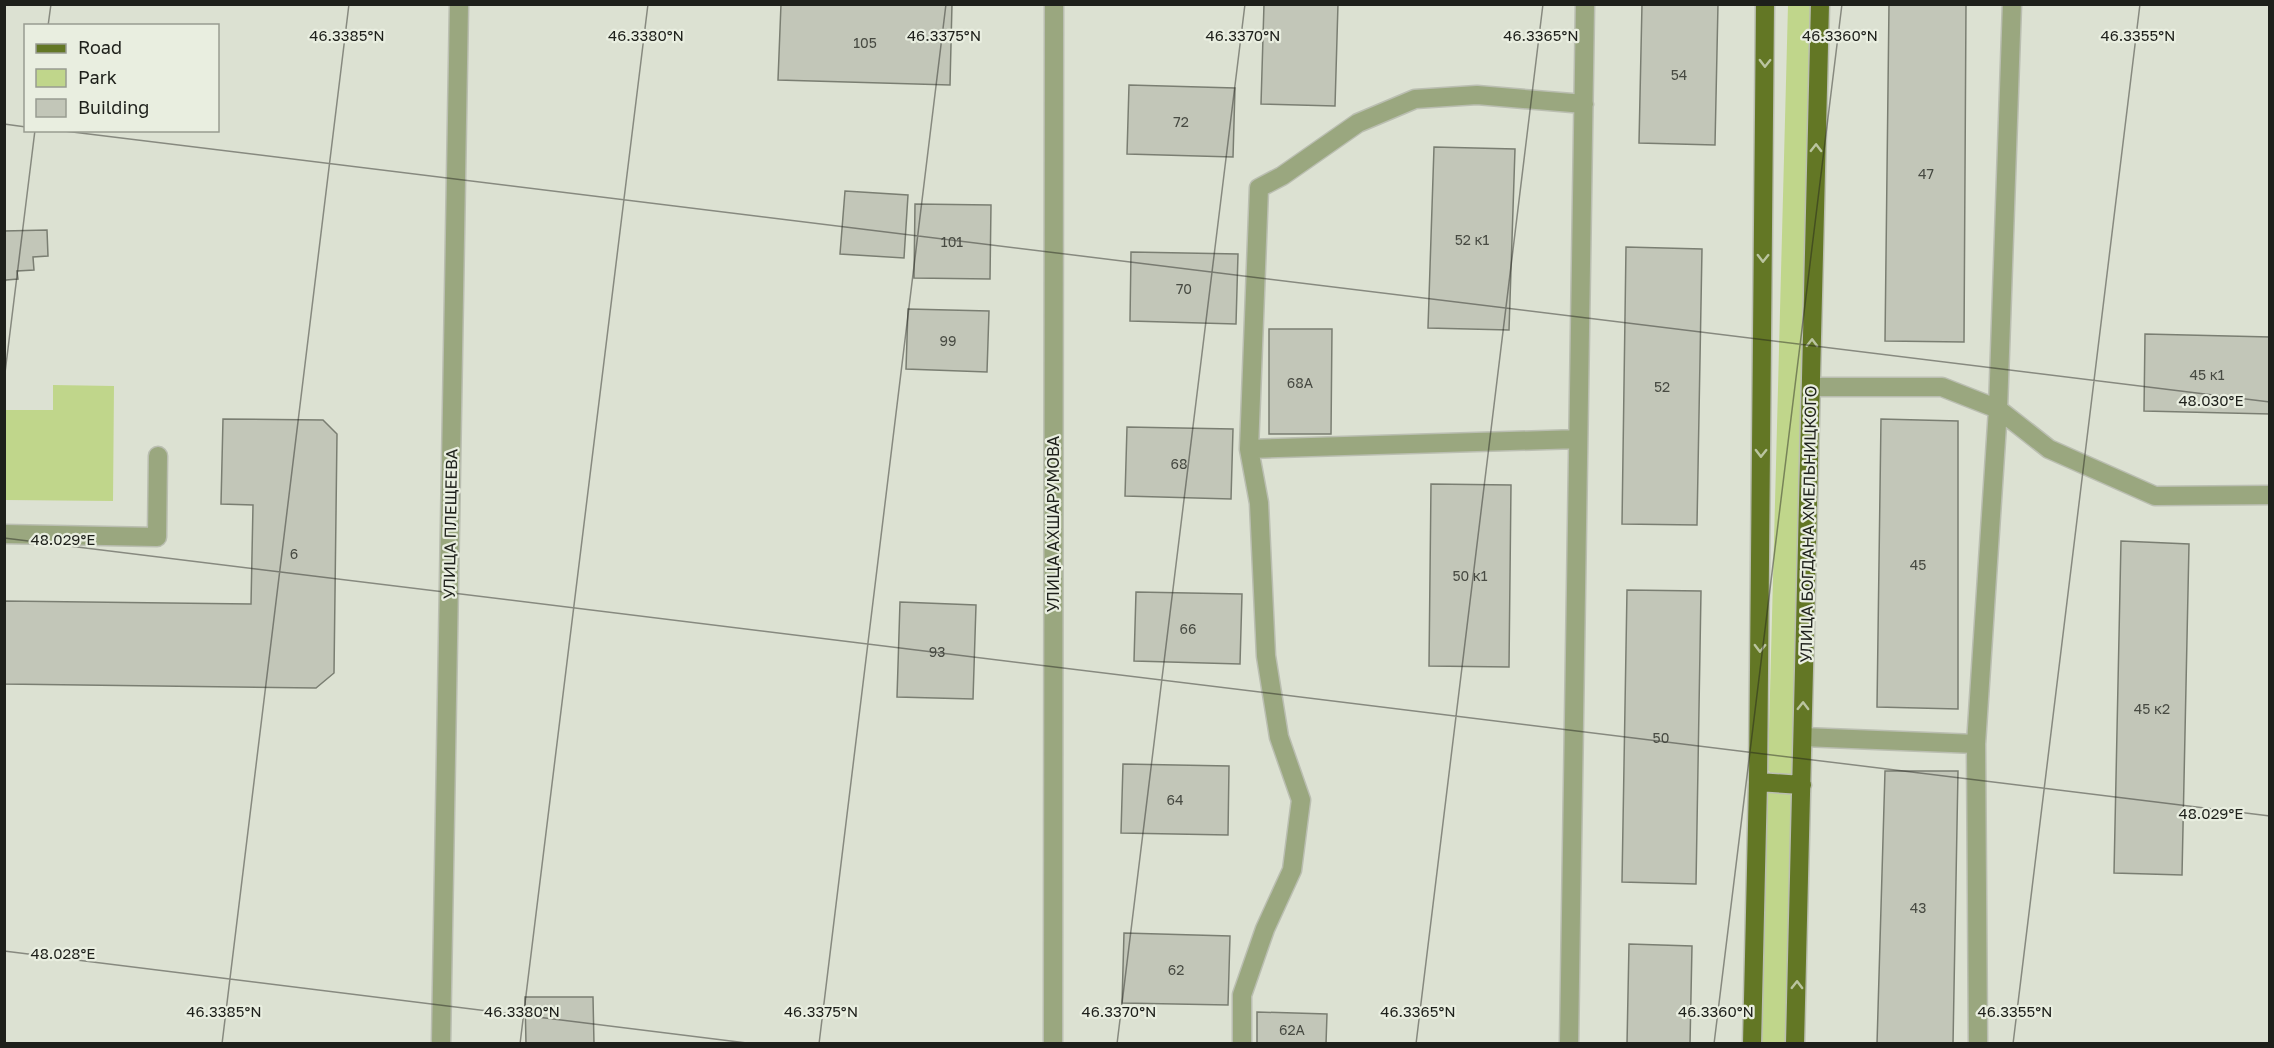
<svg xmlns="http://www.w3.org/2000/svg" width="2274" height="1048" viewBox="0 0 2274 1048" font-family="'Golos Text',sans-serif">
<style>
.green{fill:#c0d68b}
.building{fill:#c2c6b8;stroke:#7a7e72;stroke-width:1.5}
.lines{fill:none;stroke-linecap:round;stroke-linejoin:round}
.minor-casing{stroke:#babeb1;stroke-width:21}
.major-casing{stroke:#babeb1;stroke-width:21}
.minor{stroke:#9aa77f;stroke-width:18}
.major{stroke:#637725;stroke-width:18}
.oneway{stroke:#bac49f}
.ticks{fill:none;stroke:#1e201b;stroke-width:1.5;stroke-opacity:0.45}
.labels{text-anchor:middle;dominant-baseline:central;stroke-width:4.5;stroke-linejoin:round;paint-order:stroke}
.number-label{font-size:14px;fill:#474a42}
.street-label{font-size:16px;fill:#1e201b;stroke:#e9eee0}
.ticks-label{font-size:15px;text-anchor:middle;fill:#1e201b;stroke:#e9eee0;stroke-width:4.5;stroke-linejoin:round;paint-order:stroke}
</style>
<rect width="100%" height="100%" fill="#dce1d2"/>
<path class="green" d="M 1788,5 L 1811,5 L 1793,772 L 1789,777 L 1773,776 L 1768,770 Z
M 53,385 L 114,386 L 113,501 L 5,500 L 5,410 L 53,410 Z
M 1771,789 L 1788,790 L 1792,796 L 1786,1043 L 1760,1044 L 1766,794 Z"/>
<path class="building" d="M 781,4 L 952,4 L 950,85 L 778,80 Z
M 1264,4 L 1338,4 L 1335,106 L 1261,104 Z
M 1642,4 L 1718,4 L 1715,145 L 1639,143 Z
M 1889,4 L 1966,4 L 1964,342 L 1885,341 Z
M 1129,85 L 1235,88 L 1233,157 L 1127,154 Z
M 1434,147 L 1515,149 L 1509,330 L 1428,328 Z
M 845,191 L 908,195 L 904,258 L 840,254 Z
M 915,204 L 991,205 L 990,279 L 914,278 Z
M 47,230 L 48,256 L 33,257 L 34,270 L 17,271 L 18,279 L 6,280 L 4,283 L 4,231 Z
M 1626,247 L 1702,249 L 1697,525 L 1622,524 Z
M 1131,252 L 1238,254 L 1236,324 L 1130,321 Z
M 908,309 L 989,311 L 987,372 L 906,369 Z
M 1269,329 L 1332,329 L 1331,434 L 1269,434 Z
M 2145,334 L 2270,337 L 2270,414 L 2144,411 Z
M 223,419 L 323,420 L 337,434 L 334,673 L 316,688 L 4,684 L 4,601 L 251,604 L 253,505 L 221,504 Z
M 1881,419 L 1958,421 L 1958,709 L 1877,707 Z
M 1127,427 L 1233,429 L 1231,499 L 1125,496 Z
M 1431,484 L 1511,485 L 1509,667 L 1429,666 Z
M 2121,541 L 2189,544 L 2182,875 L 2114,873 Z
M 1627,590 L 1701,591 L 1696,884 L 1622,882 Z
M 1136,592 L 1242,594 L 1240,664 L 1134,661 Z
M 900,602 L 976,605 L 973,699 L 897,697 Z
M 1123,764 L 1229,766 L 1228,835 L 1121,833 Z
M 1885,771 L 1958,771 L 1953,1044 L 1877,1044 Z
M 1124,933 L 1230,936 L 1228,1005 L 1122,1003 Z
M 1629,944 L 1692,946 L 1690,1044 L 1627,1044 Z
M 525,997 L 593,997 L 594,1044 L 526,1044 Z
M 1257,1012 L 1327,1014 L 1326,1044 L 1257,1044 Z"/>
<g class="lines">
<defs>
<path id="minor" d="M 1811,387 L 1942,387 L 1998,409 L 2049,449 L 2155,496 L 2270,495
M 1249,449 L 1578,439
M 4,534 L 157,537 L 158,456
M 1803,737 L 1976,744
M 441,1044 L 459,4
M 1053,1044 L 1054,4
M 1242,1044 L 1242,995 L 1265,929 L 1292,870 L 1301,800 L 1279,737 L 1266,656 L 1259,503 L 1249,449 L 1259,188 L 1282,176 L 1358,123 L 1415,99 L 1477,95 L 1584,104
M 1569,1044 L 1585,4
M 1978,1044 L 1976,744 L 1998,409 L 2012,4"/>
<path id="major" d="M 1758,782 L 1802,785
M 1752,1044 L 1758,782 L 1765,4
M 1795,1044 L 1820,4"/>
</defs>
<use href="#minor" class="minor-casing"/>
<use href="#major" class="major-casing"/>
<use href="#minor" class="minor"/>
<use href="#major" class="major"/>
</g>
<defs><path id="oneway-chevron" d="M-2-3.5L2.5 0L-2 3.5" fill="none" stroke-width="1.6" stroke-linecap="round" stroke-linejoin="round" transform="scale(1.5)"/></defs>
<g class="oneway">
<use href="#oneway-chevron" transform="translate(1765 63) rotate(91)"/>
<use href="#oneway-chevron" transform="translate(1816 148) rotate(-89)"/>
<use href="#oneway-chevron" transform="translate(1763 258) rotate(91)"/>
<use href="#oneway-chevron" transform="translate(1812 343) rotate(-89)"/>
<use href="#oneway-chevron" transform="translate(1761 453) rotate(91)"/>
<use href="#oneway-chevron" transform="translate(1760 648) rotate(91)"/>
<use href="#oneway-chevron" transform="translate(1803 706) rotate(-89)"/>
<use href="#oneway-chevron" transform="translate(1797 985) rotate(-89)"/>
</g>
<path class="ticks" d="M 48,26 L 51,4M 4,124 L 26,127M 56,130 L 2270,402M 4,381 L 35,130M 4,538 L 2270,816M 4,951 L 755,1044M 222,1044 L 349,4M 520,1044 L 648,4M 819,1044 L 946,4M 1117,1044 L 1245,4M 1416,1044 L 1543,4M 1714,1044 L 1842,4M 2013,1044 L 2140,4"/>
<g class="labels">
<g class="number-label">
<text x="865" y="42">105</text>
<text x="1679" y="74">54</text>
<text x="1181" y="121">72</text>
<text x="1926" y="173">47</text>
<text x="1472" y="239">52 к1</text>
<text x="952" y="241">101</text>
<text x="1184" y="288">70</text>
<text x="948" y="340">99</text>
<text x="2207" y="374">45 к1</text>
<text x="1300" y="382">68А</text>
<text x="1662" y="386">52</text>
<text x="1179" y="463">68</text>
<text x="294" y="553">6</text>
<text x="1918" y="564">45</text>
<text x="1470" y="575">50 к1</text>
<text x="1188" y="628">66</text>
<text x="937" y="651">93</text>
<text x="2152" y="708">45 к2</text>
<text x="1661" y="737">50</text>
<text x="1175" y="799">64</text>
<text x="1918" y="907">43</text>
<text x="1176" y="969">62</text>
<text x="1292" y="1029">62А</text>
</g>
<g class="street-label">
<text transform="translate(450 524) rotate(-89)">УЛИЦА ПЛЕЩЕЕВА</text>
<text transform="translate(1053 524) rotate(-90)">УЛИЦА АХШАРУМОВА</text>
<text transform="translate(1808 524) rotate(-89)">УЛИЦА БОГДАНА ХМЕЛЬНИЦКОГО</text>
</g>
</g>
<g class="ticks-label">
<text x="347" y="41">46.3385°N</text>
<text x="646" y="41">46.3380°N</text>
<text x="944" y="41">46.3375°N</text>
<text x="1243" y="41">46.3370°N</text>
<text x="1541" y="41">46.3365°N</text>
<text x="1840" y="41">46.3360°N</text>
<text x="2138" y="41">46.3355°N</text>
<text x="2211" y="406">48.030°E</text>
<text x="63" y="545">48.029°E</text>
<text x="2211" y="819">48.029°E</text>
<text x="63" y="959">48.028°E</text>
<text x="224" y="1017">46.3385°N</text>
<text x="522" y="1017">46.3380°N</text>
<text x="821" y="1017">46.3375°N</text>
<text x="1119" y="1017">46.3370°N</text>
<text x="1418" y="1017">46.3365°N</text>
<text x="1716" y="1017">46.3360°N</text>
<text x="2015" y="1017">46.3355°N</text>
</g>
<rect width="2274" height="1048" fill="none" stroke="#1e201b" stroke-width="12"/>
<rect x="24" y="24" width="195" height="108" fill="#e9eee0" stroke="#989c91" stroke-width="1.5"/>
<rect x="36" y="44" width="30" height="9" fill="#637725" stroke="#989c91" stroke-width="1.5"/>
<text x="78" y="54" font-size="18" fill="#1e201b">Road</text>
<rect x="36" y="69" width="30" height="18" fill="#c0d68b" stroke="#989c91" stroke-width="1.5"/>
<text x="78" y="84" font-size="18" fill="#1e201b">Park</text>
<rect x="36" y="99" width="30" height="18" fill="#c2c6b8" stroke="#989c91" stroke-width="1.5"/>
<text x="78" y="114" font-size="18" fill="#1e201b">Building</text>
</svg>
